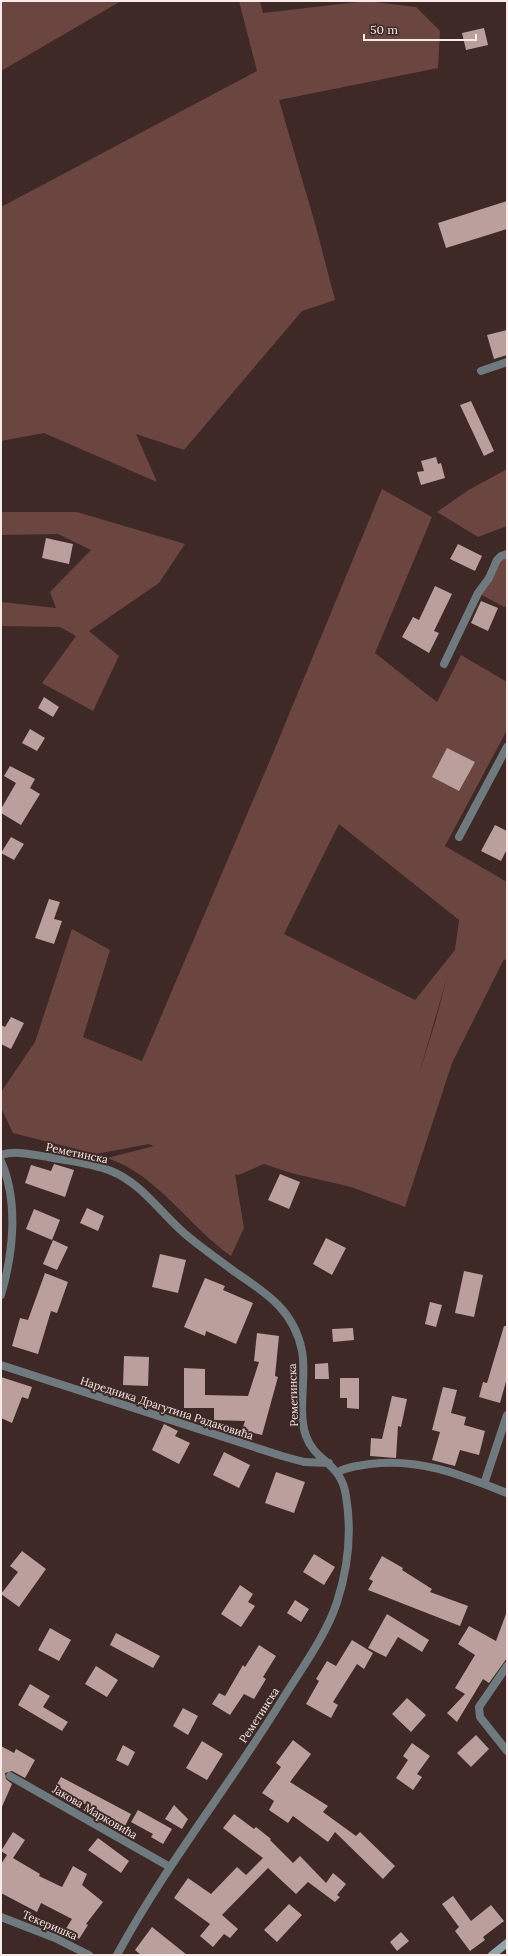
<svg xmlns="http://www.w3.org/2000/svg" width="508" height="1956" viewBox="0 0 508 1956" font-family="Lora,serif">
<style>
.green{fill:#6b4540;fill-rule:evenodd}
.building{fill:#ba9f9c}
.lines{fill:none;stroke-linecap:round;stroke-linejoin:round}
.street{stroke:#6f7a7e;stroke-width:8}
.secondary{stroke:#93a5aa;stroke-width:8}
.labels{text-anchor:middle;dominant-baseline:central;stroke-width:4;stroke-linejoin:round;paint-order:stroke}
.street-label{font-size:11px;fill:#f9ebe9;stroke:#3e2926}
</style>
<rect width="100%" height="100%" fill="#3e2926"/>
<path class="green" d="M 1,1 L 121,1 L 1,71 Z
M 239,1 L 260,1 L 263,13 L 366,1 L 416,7 L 440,31 L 438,68 L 279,100 L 316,227 L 335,300 L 302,311 L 184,450 L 136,434 L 157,482 L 44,433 L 1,441 L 1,207 L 257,71 Z
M 507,469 L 507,526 L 478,537 L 437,512 L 467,491 Z
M 382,489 L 432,517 L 375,653 L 437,702 L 461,655 L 507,682 L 507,730 L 445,846 L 507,882 L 507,961 L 504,959 L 452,1063 L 405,1207 L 351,1187 L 291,1173 L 264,1164 L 238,1175 L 235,1174 L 244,1228 L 231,1256 C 188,1226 157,1174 107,1158 L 154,1146 L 149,1144 L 96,1154 L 13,1133 L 1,1108 L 1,1092 L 35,1042 L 72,929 L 110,950 L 83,1037 L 142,1061 L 271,758 ZM 339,824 L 459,920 L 455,950 L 415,1000 L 284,934 ZM 448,974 L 435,1023 L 419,1074 Z
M 1,512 L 77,512 L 185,544 L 159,583 L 89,631 L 119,656 L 93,711 L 42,683 L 76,636 L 60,627 L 1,626 L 1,602 L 56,608 L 50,592 L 91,550 L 58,534 L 1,535 Z
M 507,555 L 507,606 L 504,607 L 478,593 L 497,560 Z"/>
<path class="building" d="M 484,28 L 488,45 L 466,50 L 462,33 Z
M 507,201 L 507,229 L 446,248 L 438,223 Z
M 507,330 L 507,355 L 494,359 L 487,335 Z
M 471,401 L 494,451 L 484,456 L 460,405 Z
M 436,457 L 438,464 L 441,463 L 445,478 L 421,485 L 417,472 L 424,471 L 421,461 Z
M 46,538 L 73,544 L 69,564 L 42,558 Z
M 458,544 L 482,556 L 475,571 L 450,559 Z
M 435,586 L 452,594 L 434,631 L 439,633 L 429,653 L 402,637 L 413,617 L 419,620 Z
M 481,601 L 498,608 L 488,631 L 471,623 Z
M 44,697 L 59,707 L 53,717 L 38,708 Z
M 30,729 L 45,738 L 37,751 L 22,743 Z
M 447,748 L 475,762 L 459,791 L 432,777 Z
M 10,766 L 35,779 L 30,788 L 40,794 L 21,825 L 1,813 L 1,809 L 16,783 L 4,776 Z
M 495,825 L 507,831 L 507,849 L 501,861 L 481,851 Z
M 11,837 L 24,844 L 14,860 L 1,853 Z
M 49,899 L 60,902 L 54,919 L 62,921 L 54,944 L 35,938 Z
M 11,1017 L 24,1023 L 11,1049 L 1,1044 L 1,1025 L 5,1027 Z
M 54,1164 L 74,1170 L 65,1197 L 25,1183 L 31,1165 L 51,1171 Z
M 280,1174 L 300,1182 L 289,1209 L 268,1200 Z
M 87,1208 L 104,1216 L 98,1231 L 80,1223 Z
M 34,1209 L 60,1220 L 52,1240 L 26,1229 Z
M 326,1238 L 346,1248 L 332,1275 L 313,1264 Z
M 53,1240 L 68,1247 L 57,1270 L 43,1264 Z
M 160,1254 L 186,1260 L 178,1293 L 152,1287 Z
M 464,1271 L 483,1275 L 474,1317 L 455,1313 Z
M 45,1273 L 68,1282 L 57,1313 L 51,1311 L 38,1354 L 12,1346 L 20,1318 L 28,1320 Z
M 205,1278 L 225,1286 L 223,1290 L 253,1303 L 236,1344 L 206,1331 L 205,1336 L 184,1327 Z
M 430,1302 L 442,1305 L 436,1327 L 425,1324 Z
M 504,1326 L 507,1326 L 507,1378 L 500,1403 L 479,1397 L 483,1382 L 487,1383 Z
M 353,1328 L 354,1340 L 333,1342 L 332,1329 Z
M 257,1333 L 279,1336 L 275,1376 L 278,1377 L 262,1435 L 242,1430 L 245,1421 L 214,1420 L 214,1408 L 184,1408 L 184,1368 L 205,1369 L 205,1395 L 248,1396 L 259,1362 L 254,1361 Z
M 124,1356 L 149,1357 L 148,1386 L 123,1385 Z
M 328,1363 L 329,1379 L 315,1379 L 315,1364 Z
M 1,1377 L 32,1387 L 28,1399 L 22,1397 L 12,1423 L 1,1418 Z
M 340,1378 L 359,1378 L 359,1409 L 347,1408 L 347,1398 L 340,1398 Z
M 443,1387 L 457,1390 L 451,1413 L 466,1417 L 464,1425 L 485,1431 L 479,1455 L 460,1450 L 455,1466 L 432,1460 L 440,1432 L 432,1430 Z
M 392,1396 L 407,1399 L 401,1427 L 398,1426 L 396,1458 L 370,1456 L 371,1438 L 382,1439 Z
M 164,1424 L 178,1431 L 175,1436 L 190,1443 L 179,1464 L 152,1450 Z
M 224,1452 L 250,1465 L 239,1488 L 213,1475 Z
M 276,1472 L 305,1482 L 294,1513 L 265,1503 Z
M 22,1551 L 46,1569 L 19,1607 L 1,1594 L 18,1572 L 10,1566 Z
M 314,1554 L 335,1567 L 324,1585 L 303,1572 Z
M 382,1556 L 403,1568 L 402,1570 L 432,1589 L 430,1592 L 468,1606 L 460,1626 L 368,1590 L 373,1581 L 369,1579 Z
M 240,1585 L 253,1594 L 248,1602 L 255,1606 L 241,1627 L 221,1614 Z
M 295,1600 L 309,1609 L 301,1622 L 287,1613 Z
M 387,1614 L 429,1640 L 422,1652 L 398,1637 L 386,1657 L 368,1648 Z
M 506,1614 L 507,1658 L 489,1683 L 483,1679 L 457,1722 L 447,1713 L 465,1694 L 455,1688 L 475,1655 L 458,1644 L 469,1626 L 496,1641 Z
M 50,1628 L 71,1640 L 59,1661 L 38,1650 Z
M 116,1633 L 160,1656 L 153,1668 L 110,1645 Z
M 352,1640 L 373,1653 L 364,1669 L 357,1664 L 333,1702 L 338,1705 L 331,1718 L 306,1704 L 319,1681 L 316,1679 L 327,1661 L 336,1666 Z
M 259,1645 L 276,1656 L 263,1677 L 266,1679 L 254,1699 L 244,1694 L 230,1715 L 212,1704 L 219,1693 L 225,1696 L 243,1665 L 245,1667 Z
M 96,1666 L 118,1680 L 107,1697 L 85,1684 Z
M 30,1684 L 50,1696 L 43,1707 L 68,1722 L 62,1731 L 18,1705 Z
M 407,1698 L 426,1715 L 411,1732 L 392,1714 Z
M 183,1708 L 198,1716 L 188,1735 L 173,1726 Z
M 476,1735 L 489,1749 L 471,1767 L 457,1753 Z
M 293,1740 L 311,1754 L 290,1782 L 328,1806 L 323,1812 L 356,1836 L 360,1832 L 395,1866 L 383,1879 L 335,1832 L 328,1842 L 293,1816 L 288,1823 L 269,1810 L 274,1801 L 262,1793 L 281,1767 L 276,1763 Z
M 202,1741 L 223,1754 L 207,1780 L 186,1768 Z
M 412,1743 L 430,1756 L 417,1774 L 422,1777 L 413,1790 L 396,1778 L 408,1760 L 403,1756 Z
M 123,1745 L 135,1752 L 128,1766 L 116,1760 Z
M 1,1746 L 14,1753 L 16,1749 L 35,1760 L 25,1778 L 12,1771 L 5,1773 L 6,1779 L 12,1784 L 1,1809 Z
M 61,1777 L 131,1814 L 125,1826 L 55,1788 Z
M 174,1805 L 188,1819 L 182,1829 L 165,1819 Z
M 138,1810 L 172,1829 L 163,1844 L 151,1837 L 153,1834 L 131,1822 Z
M 234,1814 L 254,1829 L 256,1827 L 271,1839 L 270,1840 L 293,1863 L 300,1856 L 326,1883 L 333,1873 L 346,1884 L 337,1895 L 340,1897 L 335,1902 L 308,1882 L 296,1894 L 268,1868 L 222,1915 L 238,1929 L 230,1938 L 224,1934 L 213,1947 L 200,1936 L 210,1924 L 174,1898 L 188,1878 L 211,1894 L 237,1867 L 246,1875 L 263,1858 L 223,1828 Z
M 13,1832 L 25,1840 L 13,1858 L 40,1874 L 39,1876 L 62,1887 L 73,1866 L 87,1874 L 82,1885 L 103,1902 L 86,1924 L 88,1925 L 79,1939 L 65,1930 L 72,1919 L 41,1903 L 37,1912 L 1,1893 L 1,1864 L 7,1855 L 1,1851 Z
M 98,1838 L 129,1861 L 121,1873 L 88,1850 Z
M 453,1896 L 471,1921 L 491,1905 L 504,1921 L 483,1937 L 485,1940 L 470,1951 L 455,1931 L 459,1927 L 442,1904 Z
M 289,1904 L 302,1915 L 277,1942 L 264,1930 Z
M 152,1927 L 187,1955 L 141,1955 L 135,1950 Z
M 401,1932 L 409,1941 L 397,1951 L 390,1942 Z"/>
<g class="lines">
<path class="street" d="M 481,371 L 507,362
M 444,664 L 478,593 L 489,578 L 497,560 L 501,556 L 507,554
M 459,837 L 507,747
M 1,1155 C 16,1150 33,1155 48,1157 C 69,1161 91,1163 111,1171 C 140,1182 161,1213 184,1233 C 200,1247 218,1259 235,1272 C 266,1293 294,1310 302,1351 C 307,1376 297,1412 306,1436 C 315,1462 341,1462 346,1496 C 352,1532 348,1568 337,1602 C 327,1634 300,1671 282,1700 C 229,1786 165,1866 117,1955
M 1,1161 C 19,1202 13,1254 1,1295
M 1,1365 L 282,1456 L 304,1462 L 329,1463
M 338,1472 C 348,1466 359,1466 370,1464 C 421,1458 461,1475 507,1493
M 484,1484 L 507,1415
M 507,1666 L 479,1707 L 480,1717 L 507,1751
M 10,1776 L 170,1867
M 1,1917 L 55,1938 L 89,1955"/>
<path class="secondary" d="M 492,1955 L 507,1943"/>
</g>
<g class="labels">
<g class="street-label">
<text transform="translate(77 1153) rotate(12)">Реметинска</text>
<text transform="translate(293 1395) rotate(-92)">Реметинска</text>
<text transform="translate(167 1408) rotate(18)">Наредника Драгутина Радаковића</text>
<text transform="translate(259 1715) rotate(-57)">Реметинска</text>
<text transform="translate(95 1812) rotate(30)">Јакова Марковића</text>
<text transform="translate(50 1925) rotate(23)">Текеришка</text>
</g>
</g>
<rect width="508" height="1956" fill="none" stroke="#f9ebe9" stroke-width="4"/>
<path d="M364 34v6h112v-6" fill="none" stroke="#f9ebe9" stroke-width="2"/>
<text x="370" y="34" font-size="12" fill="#f9ebe9" stroke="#3e2926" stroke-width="3" paint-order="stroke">50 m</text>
</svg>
